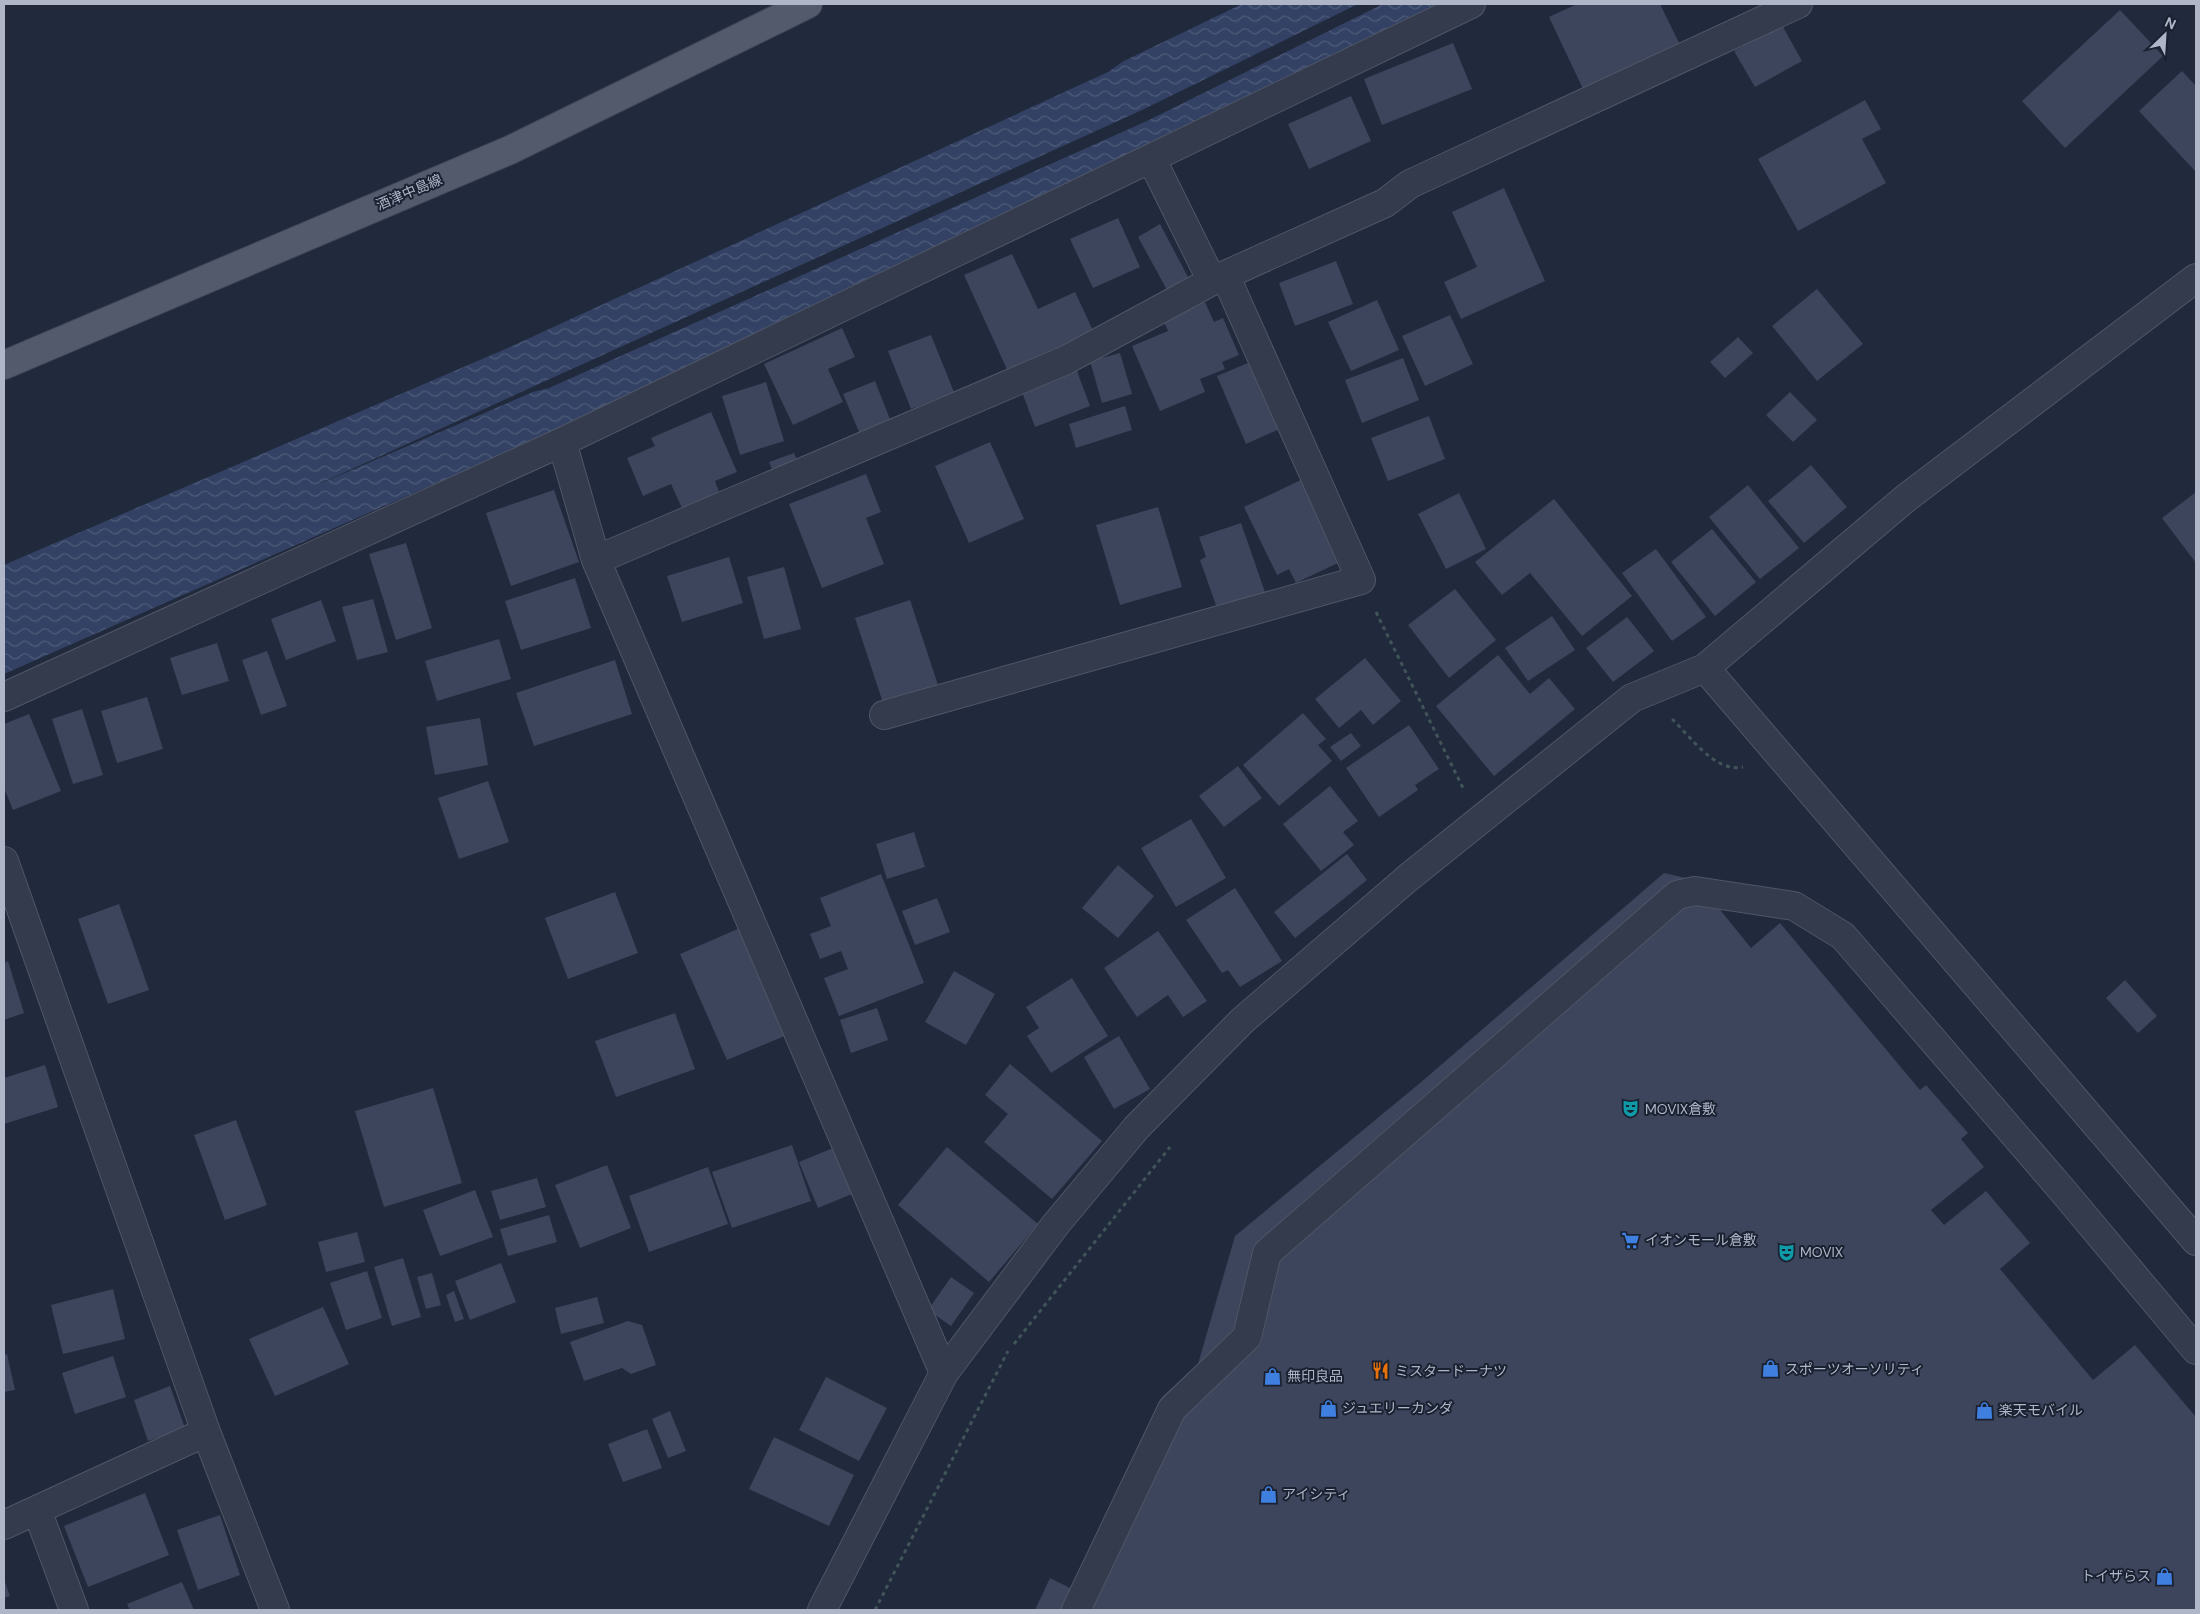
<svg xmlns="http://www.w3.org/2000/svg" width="2200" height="1614" viewBox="0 0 2200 1614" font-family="'DM Sans','Noto Sans JP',sans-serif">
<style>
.water{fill:url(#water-waves)}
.building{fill:#3c455c}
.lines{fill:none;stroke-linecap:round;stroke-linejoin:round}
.minor-casing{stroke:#4f5667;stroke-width:30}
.major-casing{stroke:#3e4455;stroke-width:30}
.path{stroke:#40545a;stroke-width:3;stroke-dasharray:4 4;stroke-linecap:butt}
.minor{stroke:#343b4c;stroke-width:28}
.major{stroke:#525a6c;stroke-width:28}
.labels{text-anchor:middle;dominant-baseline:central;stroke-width:4;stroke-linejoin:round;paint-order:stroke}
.street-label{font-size:14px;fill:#afb6c8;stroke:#1a2130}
.poi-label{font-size:14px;fill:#afb6c8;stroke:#1a2130;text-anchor:start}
</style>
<defs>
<pattern id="water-waves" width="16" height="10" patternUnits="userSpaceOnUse" patternTransform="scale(1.25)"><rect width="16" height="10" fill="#334264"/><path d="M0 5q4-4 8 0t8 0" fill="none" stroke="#4e5b79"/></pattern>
</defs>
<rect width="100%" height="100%" fill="#21293c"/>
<path class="water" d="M 1242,4 L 1358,4 L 1142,110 L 310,488 L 533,392 L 549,388 L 1147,121 L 1383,4 L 1473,4 L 1148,162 L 554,431 L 4,674 L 4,565 L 510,347 L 1108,72 L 1124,61 Z"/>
<path class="building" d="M 1577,4 L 1660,4 L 1681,47 L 1585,93 L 1549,17 Z
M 2120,10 L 2163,56 L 2065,148 L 2022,101 Z
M 1782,25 L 1802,61 L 1755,87 L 1734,51 Z
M 1453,43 L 1472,89 L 1382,125 L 1364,79 Z
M 2182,71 L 2196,86 L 2196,172 L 2139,111 Z
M 1351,96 L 1371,141 L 1309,169 L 1288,124 Z
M 1865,100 L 1881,129 L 1862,139 L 1886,183 L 1798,231 L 1758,159 Z
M 1504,188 L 1545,281 L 1461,319 L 1444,282 L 1477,267 L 1452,212 Z
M 1118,218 L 1140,267 L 1093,288 L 1070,239 Z
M 1160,224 L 1189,279 L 1167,290 L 1138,237 Z
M 1012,254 L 1038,309 L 1075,292 L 1096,337 L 1010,376 L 964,275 Z
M 1336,261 L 1353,304 L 1295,326 L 1279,283 Z
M 1817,289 L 1863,344 L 1817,381 L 1772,326 Z
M 1377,300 L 1399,350 L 1351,371 L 1328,322 Z
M 1205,302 L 1214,322 L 1223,318 L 1239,355 L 1222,362 L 1225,369 L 1200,379 L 1205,392 L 1160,411 L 1132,346 L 1168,331 L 1163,320 Z
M 1450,315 L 1473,364 L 1425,386 L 1402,336 Z
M 842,328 L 855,357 L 828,369 L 843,402 L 793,425 L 764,364 Z
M 931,335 L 954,392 L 911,409 L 888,351 Z
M 1738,337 L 1753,353 L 1725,378 L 1710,362 Z
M 1120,353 L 1132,394 L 1102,403 L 1090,361 Z
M 1403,358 L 1419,400 L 1362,423 L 1345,380 Z
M 1255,360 L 1284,427 L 1246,444 L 1217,376 Z
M 1077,371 L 1090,406 L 1035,427 L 1022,392 Z
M 875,381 L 893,427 L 862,439 L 843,394 Z
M 766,382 L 784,441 L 740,455 L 722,396 Z
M 1790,392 L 1817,420 L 1793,442 L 1766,415 Z
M 1125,406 L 1132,430 L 1076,448 L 1069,424 Z
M 711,412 L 737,472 L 715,481 L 719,492 L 682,508 L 671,484 L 643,496 L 627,458 L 655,446 L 651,438 Z
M 1429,416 L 1445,459 L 1388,481 L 1371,438 Z
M 990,442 L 1024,519 L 969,543 L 935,466 Z
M 794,453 L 801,470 L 776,479 L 769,462 Z
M 1811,465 L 1847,507 L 1804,543 L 1768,501 Z
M 866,474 L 881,512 L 866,518 L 884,564 L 822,588 L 789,504 Z
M 1305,478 L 1344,560 L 1296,583 L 1289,569 L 1277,575 L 1244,507 Z
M 1748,485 L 1799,548 L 1760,579 L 1709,517 Z
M 554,490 L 579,562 L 511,586 L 486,513 Z
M 2196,492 L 2196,563 L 2162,518 Z
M 1459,493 L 1486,549 L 1446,569 L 1418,514 Z
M 1554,499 L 1632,596 L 1582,636 L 1530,573 L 1502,595 L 1475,562 Z
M 1158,507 L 1182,587 L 1120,605 L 1096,525 Z
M 1241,523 L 1266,595 L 1218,611 L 1200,560 L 1206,557 L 1199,537 Z
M 1712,529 L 1756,582 L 1715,616 L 1671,562 Z
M 406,543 L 432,628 L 396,640 L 369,554 Z
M 1656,549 L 1706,617 L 1672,641 L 1622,573 Z
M 729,557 L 743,603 L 682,622 L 667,576 Z
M 784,567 L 801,629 L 764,639 L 747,577 Z
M 575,578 L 591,628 L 521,650 L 505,601 Z
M 1455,589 L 1496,640 L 1449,678 L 1408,625 Z
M 373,599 L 388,652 L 357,660 L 342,607 Z
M 321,600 L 336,641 L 286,660 L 271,619 Z
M 910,600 L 938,685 L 883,703 L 855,618 Z
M 1552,616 L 1575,650 L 1528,681 L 1505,648 Z
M 1627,617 L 1654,651 L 1613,682 L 1586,648 Z
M 499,639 L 511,679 L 437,701 L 425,661 Z
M 217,643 L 229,681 L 182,695 L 170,658 Z
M 267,651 L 287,706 L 261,715 L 242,660 Z
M 1498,655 L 1530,694 L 1549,678 L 1575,709 L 1494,776 L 1436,706 Z
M 1365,658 L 1401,701 L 1373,725 L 1361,710 L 1339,728 L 1315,699 Z
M 615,660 L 632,714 L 534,746 L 516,693 Z
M 147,697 L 163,749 L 117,763 L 101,711 Z
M 82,709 L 103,775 L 73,784 L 52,719 Z
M 1303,713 L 1326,739 L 1318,745 L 1332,761 L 1279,806 L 1243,765 Z
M 29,714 L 61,791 L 13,810 L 4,788 L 4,724 Z
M 480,718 L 488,765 L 435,775 L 426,727 Z
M 1409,725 L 1439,769 L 1415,785 L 1418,790 L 1379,817 L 1346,768 Z
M 1351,733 L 1361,746 L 1341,761 L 1330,747 Z
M 1238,766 L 1262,798 L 1224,827 L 1199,796 Z
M 488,781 L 509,842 L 459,859 L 438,798 Z
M 1330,786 L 1358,821 L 1343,832 L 1354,845 L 1321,871 L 1283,824 Z
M 1191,819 L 1226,878 L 1176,907 L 1141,848 Z
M 914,832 L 925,867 L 887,879 L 876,844 Z
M 1347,854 L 1367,880 L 1295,938 L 1274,912 Z
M 1118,865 L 1154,896 L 1118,938 L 1082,908 Z
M 1664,873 L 1739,890 L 1713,901 L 1751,948 L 1780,923 L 1920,1090 L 1926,1085 L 1968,1133 L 1961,1139 L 1984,1167 L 1931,1210 L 1944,1225 L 1986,1191 L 2030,1243 L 2000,1269 L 2093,1380 L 2135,1345 L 2196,1417 L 2196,1610 L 1035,1610 L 1050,1578 L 1074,1590 L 1162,1397 L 1198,1364 L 1235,1236 L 1420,1083 Z
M 881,874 L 924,983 L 839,1016 L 824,978 L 848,969 L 841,951 L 820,959 L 810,934 L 831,926 L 820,898 Z
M 1235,888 L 1282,961 L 1240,987 L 1228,970 L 1222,973 L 1186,920 Z
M 615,892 L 638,953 L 568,979 L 545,918 Z
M 937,898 L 950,932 L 915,945 L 902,911 Z
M 119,904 L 149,990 L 108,1004 L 78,919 Z
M 740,928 L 787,1035 L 727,1060 L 680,954 Z
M 1158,931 L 1207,1001 L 1183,1017 L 1168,995 L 1137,1017 L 1104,968 Z
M 8,961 L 24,1013 L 4,1020 L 4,963 Z
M 954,971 L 995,994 L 966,1045 L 925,1022 Z
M 1072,978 L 1108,1036 L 1051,1073 L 1027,1036 L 1039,1028 L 1026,1007 Z
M 2125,980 L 2157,1016 L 2138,1033 L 2106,998 Z
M 877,1008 L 888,1040 L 851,1053 L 840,1020 Z
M 675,1013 L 695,1069 L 616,1097 L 595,1041 Z
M 1119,1036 L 1150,1089 L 1114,1109 L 1084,1057 Z
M 1010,1064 L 1102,1141 L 1052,1199 L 984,1142 L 1008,1114 L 985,1095 Z
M 45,1065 L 58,1107 L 4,1124 L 4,1078 Z
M 433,1088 L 462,1183 L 384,1207 L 355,1111 Z
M 236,1120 L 267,1205 L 225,1220 L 194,1135 Z
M 792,1145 L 811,1201 L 732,1228 L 712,1172 Z
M 947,1147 L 1038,1224 L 989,1282 L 898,1205 Z
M 833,1148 L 852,1194 L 818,1208 L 799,1162 Z
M 607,1165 L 631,1228 L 580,1248 L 555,1185 Z
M 708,1167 L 728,1224 L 649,1252 L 629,1196 Z
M 537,1178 L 546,1207 L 500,1220 L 491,1191 Z
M 475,1190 L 493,1237 L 440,1256 L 423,1210 Z
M 549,1215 L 557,1242 L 508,1256 L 500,1229 Z
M 357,1232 L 365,1262 L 326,1272 L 318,1242 Z
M 403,1258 L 421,1317 L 392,1326 L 374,1267 Z
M 501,1263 L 516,1302 L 470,1320 L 455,1281 Z
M 367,1271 L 382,1318 L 346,1330 L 330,1283 Z
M 432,1273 L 441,1305 L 426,1309 L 417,1277 Z
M 951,1277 L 974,1293 L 951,1326 L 928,1310 Z
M 113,1289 L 125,1339 L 63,1354 L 51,1305 Z
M 454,1291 L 464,1319 L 455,1322 L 446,1295 Z
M 597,1297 L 604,1323 L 561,1334 L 555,1308 Z
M 323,1307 L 349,1364 L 275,1396 L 249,1339 Z
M 628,1321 L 642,1325 L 656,1365 L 631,1374 L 622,1368 L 584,1381 L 570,1342 Z
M 7,1354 L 15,1390 L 4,1392 L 4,1355 Z
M 113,1356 L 126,1397 L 75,1414 L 62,1373 Z
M 826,1377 L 887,1408 L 859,1461 L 799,1430 Z
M 170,1386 L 185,1428 L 148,1441 L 134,1400 Z
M 670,1411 L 686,1451 L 668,1458 L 652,1419 Z
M 647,1429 L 662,1468 L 623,1482 L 608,1444 Z
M 774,1437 L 854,1475 L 829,1526 L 749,1489 Z
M 145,1493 L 169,1555 L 88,1587 L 64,1526 Z
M 220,1515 L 240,1575 L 198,1590 L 177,1530 Z
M 4,1579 L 10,1596 L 4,1598 Z
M 182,1582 L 194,1610 L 130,1610 L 127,1604 Z"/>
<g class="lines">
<defs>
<path id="minor" d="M 1151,158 L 1212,281 L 1385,203 L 1410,184 L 1798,4
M 562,442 L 596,560 L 944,1373
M 596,560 L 1066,360 L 1212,281
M 1705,668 L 2196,1241
M 4,697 L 562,442 L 1471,4
M 884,715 L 1361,580 L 1225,275
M 4,861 L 206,1432 L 275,1610
M 37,1510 L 74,1610
M 4,1525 L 206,1432
M 822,1610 L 944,1373 L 1056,1224 L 1137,1127 L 1243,1020 L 1409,877 L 1632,698 L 1705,668 L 1906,498 L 2196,278
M 1076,1610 L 1172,1409 L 1247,1337 L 1267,1253 L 1677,895 L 1695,891 L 1794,906 L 1843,936 L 2063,1191 L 2196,1350"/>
<path id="major" d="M 4,365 L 510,150 L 808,4"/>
</defs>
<use href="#minor" class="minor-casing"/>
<use href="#major" class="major-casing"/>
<path class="path" d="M 1376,612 L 1463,788
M 1672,719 C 1690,736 1715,773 1743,767
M 1014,1344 L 1170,1147
M 875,1610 L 1008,1351"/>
<use href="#minor" class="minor"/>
<use href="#major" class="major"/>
</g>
<defs>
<symbol id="theatre-bare" viewBox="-9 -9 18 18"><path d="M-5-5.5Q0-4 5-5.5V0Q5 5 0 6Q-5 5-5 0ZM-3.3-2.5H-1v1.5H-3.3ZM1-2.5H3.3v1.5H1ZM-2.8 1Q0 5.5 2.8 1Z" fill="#0f9aa8" stroke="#1a2130" stroke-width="2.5" paint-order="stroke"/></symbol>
<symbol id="supermarket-bare" viewBox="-9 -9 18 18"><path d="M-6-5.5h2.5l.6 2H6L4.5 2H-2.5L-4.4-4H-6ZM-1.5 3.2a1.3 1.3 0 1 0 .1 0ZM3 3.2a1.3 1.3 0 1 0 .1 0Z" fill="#3f7fe0" stroke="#1a2130" stroke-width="2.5" paint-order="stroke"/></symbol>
<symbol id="shop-bare" viewBox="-9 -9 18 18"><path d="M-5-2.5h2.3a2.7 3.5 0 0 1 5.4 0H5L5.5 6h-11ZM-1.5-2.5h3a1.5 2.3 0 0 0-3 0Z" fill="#3f7fe0" stroke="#1a2130" stroke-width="2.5" paint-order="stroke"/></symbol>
<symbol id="restaurant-bare" viewBox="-9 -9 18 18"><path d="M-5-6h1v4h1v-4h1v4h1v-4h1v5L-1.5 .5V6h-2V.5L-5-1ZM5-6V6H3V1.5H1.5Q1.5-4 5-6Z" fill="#e8710a" stroke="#1a2130" stroke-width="2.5" paint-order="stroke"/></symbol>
</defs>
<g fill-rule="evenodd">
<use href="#theatre-bare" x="1618" y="1096" width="25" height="25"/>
<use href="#supermarket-bare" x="1618" y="1228" width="25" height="25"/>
<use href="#theatre-bare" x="1774" y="1240" width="25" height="25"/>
<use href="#shop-bare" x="1758" y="1356" width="25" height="25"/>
<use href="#restaurant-bare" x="1368" y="1358" width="25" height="25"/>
<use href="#shop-bare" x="1260" y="1364" width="25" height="25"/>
<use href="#shop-bare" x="1316" y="1396" width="25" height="25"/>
<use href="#shop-bare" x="1972" y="1398" width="25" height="25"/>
<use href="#shop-bare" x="1256" y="1482" width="25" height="25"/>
<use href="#shop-bare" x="2152" y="1564" width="25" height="25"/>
</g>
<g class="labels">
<g class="street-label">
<text transform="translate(409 192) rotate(-23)">酒津中島線</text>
</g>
<g class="poi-label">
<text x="1645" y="1109">MOVIX倉敷</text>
<text x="1645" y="1240">イオンモール倉敷</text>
<text x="1800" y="1252">MOVIX</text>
<text x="1785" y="1369">スポーツオーソリティ</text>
<text x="1395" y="1371">ミスタードーナツ</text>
<text x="1287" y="1376">無印良品</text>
<text x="1342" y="1408">ジュエリーカンダ</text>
<text x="1999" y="1410">楽天モバイル</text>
<text x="1282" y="1494">アイシティ</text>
<text x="2151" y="1576" text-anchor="end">トイザらス</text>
</g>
</g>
<rect width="2200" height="1614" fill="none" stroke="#afb6c8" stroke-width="10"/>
<g transform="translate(2165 35) rotate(25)" stroke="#1a2130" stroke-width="4" paint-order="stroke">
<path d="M0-4L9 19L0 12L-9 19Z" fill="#afb6c8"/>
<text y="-8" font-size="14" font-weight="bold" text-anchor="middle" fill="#afb6c8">N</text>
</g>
</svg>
